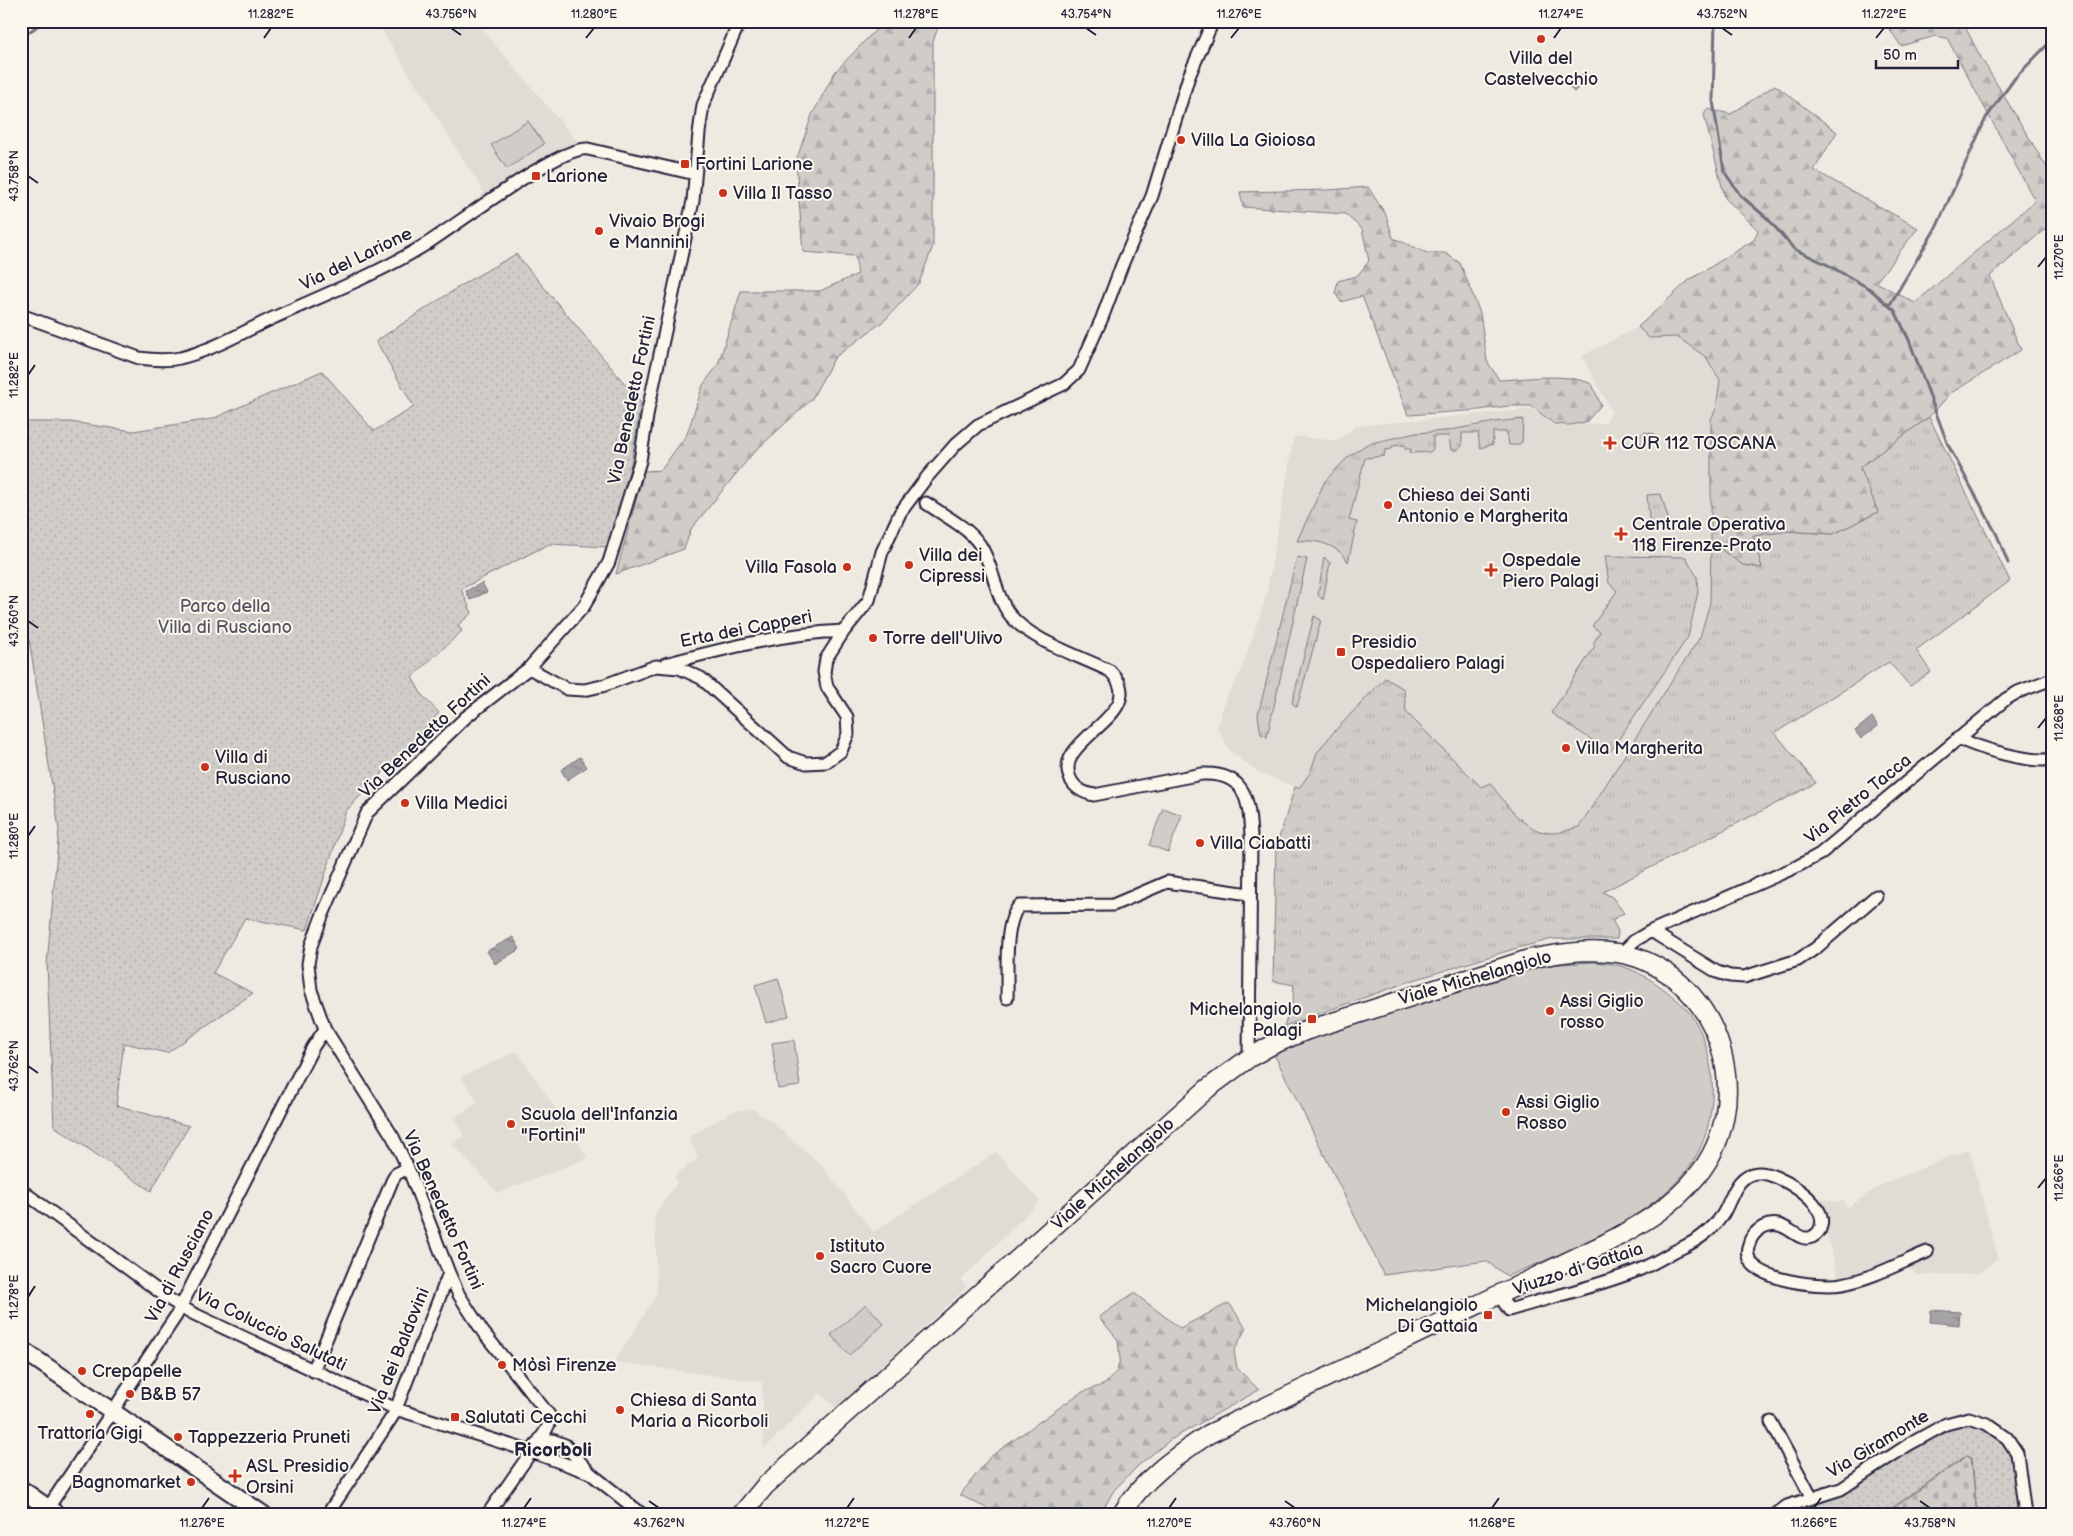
<svg xmlns="http://www.w3.org/2000/svg" width="2073" height="1536" viewBox="0 0 2073 1536" font-family="'Balsamiq Sans',sans-serif">
<style>
.built{fill:#dfdbd5}
.grass{fill:url(#grass-tufts);stroke:#797882}
.forest{fill:url(#forest-firs);stroke:#797882}
.cemetery{fill:url(#cemetery-stones);stroke:#797882}
.park{fill:url(#park-dots);stroke:#797882}
.pitch{fill:#d0cdc9;stroke:#797882}
.water{fill:url(#water-ripples);stroke:#716f7c}
.lines{fill:none;stroke-linecap:round;stroke-linejoin:round}
.stream{stroke:#716f7c;stroke-width:3}
.street-casing{stroke:#22223b;stroke-width:15}
.secondary-casing{stroke:#22223b;stroke-width:20}
.primary-casing{stroke:#22223b;stroke-width:21}
.street{stroke:#fbf7ec;stroke-width:11}
.secondary{stroke:#fbf7ec;stroke-width:16}
.primary{stroke:#fbf7ec;stroke-width:18}
.ticks{fill:none;stroke:#22223b;stroke-width:2}
.poi-dot{fill:#c8321e;stroke:#fbf7ec;stroke-width:2}
.labels{text-anchor:middle;dominant-baseline:central;stroke-width:4;stroke-linejoin:round;paint-order:stroke}
.poi-label{font-size:18px;fill:#22223b;stroke:#fbf7ec;text-anchor:start}
.street-label{font-size:18px;fill:#22223b;stroke:#fbf7ec}
.park-label{font-size:18px;fill:#565566;stroke:#fbf7ec}
.neighbourhood-label{font-size:19px;font-weight:bold;fill:#22223b;stroke:#fbf7ec}
.neatline{fill:none;stroke:#22223b;stroke-width:2}
.ticks-label{font-size:12px;text-anchor:middle;fill:#22223b}
</style>
<defs>
<pattern id="grass-tufts" width="24" height="20" patternUnits="userSpaceOnUse" patternTransform="scale(1.25)"><rect width="24" height="20" fill="#d0cdc9"/><path d="M3 7l-1-3M5 7V3M7 7l1-3M15 17l-1-3M17 17v-4M19 17l1-3" fill="none" stroke="#b2b0ae"/></pattern>
<pattern id="forest-firs" width="22" height="20" patternUnits="userSpaceOnUse" patternTransform="scale(1.25)"><rect width="22" height="20" fill="#d0cdc9"/><path d="M5 1l3.5 6h-7zM16 11l3.5 6h-7z" fill="#b2b0ae"/></pattern>
<pattern id="cemetery-stones" width="16" height="16" patternUnits="userSpaceOnUse" patternTransform="scale(1.25)"><rect width="16" height="16" fill="#d0cdc9"/><path d="M2 7V4a2 2 0 0 1 4 0v3zM10 15v-3a2 2 0 0 1 4 0v3z" fill="#b2b0ae"/></pattern>
<pattern id="park-dots" width="8" height="8" patternUnits="userSpaceOnUse" patternTransform="scale(1.25)"><rect width="8" height="8" fill="#d0cdc9"/><path d="M2 2h.1M6 6h.1" fill="none" stroke="#b2b0ae" stroke-width="1.8" stroke-linecap="round"/></pattern>
<pattern id="water-ripples" width="26" height="14" patternUnits="userSpaceOnUse" patternTransform="scale(1.25)"><rect width="26" height="14" fill="#a6a3a7"/><path d="M2 4q2-2 4 0t4 0M15 11q2-2 4 0t4 0" fill="none" stroke="#878489"/></pattern>
</defs>
<rect width="100%" height="100%" fill="#eeeae2"/>
<filter id="ink" filterUnits="userSpaceOnUse"><feTurbulence type="fractalNoise" baseFrequency=".02" numOctaves="2"/><feDisplacementMap in="SourceGraphic" scale="10" xChannelSelector="R" yChannelSelector="G"/><feConvolveMatrix kernelMatrix="1 2 1 2 8 2 1 2 1" color-interpolation-filters="sRGB"/></filter>
<g filter="url(#ink)">
<path class="built" d="M 376,21 L 475,21 L 577,141 L 487,197 Z
M 1638,327 L 1649,338 L 1677,337 L 1706,357 L 1720,380 L 1715,413 L 1711,419 L 1710,603 L 1700,637 L 1579,827 L 1553,833 L 1527,825 L 1514,814 L 1490,784 L 1481,787 L 1406,712 L 1404,689 L 1347,720 L 1331,735 L 1317,753 L 1310,773 L 1299,788 L 1258,772 L 1230,751 L 1217,727 L 1226,698 L 1240,674 L 1266,597 L 1294,436 L 1336,441 L 1356,426 L 1532,409 L 1554,426 L 1605,423 L 1612,412 L 1582,356 Z
M 517,1051 L 588,1158 L 498,1193 L 452,1144 L 464,1135 L 454,1118 L 478,1102 L 461,1077 Z
M 753,1109 L 773,1123 L 823,1167 L 873,1232 L 996,1152 L 1040,1201 L 961,1280 L 967,1287 L 836,1408 L 820,1393 L 764,1449 L 762,1382 L 615,1362 L 657,1293 L 655,1215 L 677,1182 L 674,1176 L 698,1158 L 689,1137 L 733,1111 Z
M 1969,1149 L 1998,1258 L 1977,1274 L 1916,1275 L 1899,1256 L 1839,1280 L 1819,1203 L 1823,1199 L 1837,1202 L 1843,1200 L 1847,1208 L 1883,1184 Z"/>
<path class="grass" d="M 1929,417 L 2010,581 L 1916,650 L 1931,672 L 1910,686 L 1889,662 L 1775,733 L 1816,783 L 1603,892 L 1612,897 L 1624,913 L 1612,920 L 1618,931 L 1617,939 L 1553,939 L 1517,948 L 1414,980 L 1284,1026 L 1293,1000 L 1294,985 L 1273,981 L 1276,847 L 1295,787 L 1299,788 L 1310,773 L 1317,753 L 1331,735 L 1385,678 L 1404,689 L 1406,712 L 1481,787 L 1490,783 C 1507,805 1522,831 1552,833 C 1560,833 1571,829 1579,827 L 1700,637 L 1710,603 L 1711,542 L 1743,565 L 1762,568 L 1753,536 L 1788,531 L 1833,534 L 1878,512 L 1859,467 Z
M 1523,419 L 1522,442 L 1518,445 L 1509,445 L 1507,432 L 1493,432 L 1493,444 L 1480,448 L 1478,433 L 1462,433 L 1462,446 L 1458,450 L 1451,450 L 1449,436 L 1433,436 L 1433,449 L 1430,452 L 1410,453 L 1411,449 L 1405,449 L 1405,445 L 1392,446 L 1392,449 L 1385,450 L 1384,456 L 1365,458 L 1349,520 L 1357,522 L 1348,562 C 1339,545 1316,539 1297,541 L 1325,481 L 1348,457 L 1367,444 L 1416,433 L 1445,431 L 1495,422 Z
M 1644,432 L 1655,434 L 1658,443 L 1638,444 L 1639,437 Z
M 1661,494 L 1670,525 L 1650,527 L 1647,495 Z
M 1605,556 L 1686,557 L 1697,577 L 1698,592 L 1688,637 L 1610,752 L 1551,713 L 1595,646 L 1593,644 L 1600,632 L 1592,626 L 1617,591 L 1609,583 Z
M 1297,557 L 1307,559 L 1267,737 L 1261,734 L 1258,715 Z
M 1324,557 L 1330,563 L 1323,600 L 1318,595 Z
M 1314,616 L 1321,620 L 1297,707 L 1292,703 Z"/>
<path class="forest" d="M 884,21 L 940,21 L 933,42 L 933,246 L 919,283 L 885,320 L 835,357 L 811,400 L 754,452 L 691,529 L 684,549 L 616,574 L 644,471 L 661,470 L 687,434 L 703,385 L 718,365 L 741,291 L 820,291 L 858,274 L 855,256 L 803,252 L 796,161 L 812,115 L 835,72 Z
M 1899,21 L 1962,21 L 1980,56 L 2052,176 L 2052,223 L 1990,276 L 2021,350 L 1951,393 L 1929,417 L 1860,467 L 1878,512 L 1833,534 L 1788,531 L 1753,536 L 1762,568 L 1743,565 L 1711,542 L 1711,419 L 1716,409 L 1720,380 L 1706,357 L 1677,337 L 1649,338 L 1638,327 L 1688,281 L 1754,240 L 1758,230 L 1725,198 L 1704,115 L 1707,109 L 1731,114 L 1775,85 L 1837,132 L 1814,170 L 1918,228 L 1876,282 L 1915,303 L 2035,201 L 1947,38 L 1935,36 L 1901,46 L 1887,25 Z
M 1368,187 L 1386,215 L 1393,238 L 1427,253 L 1445,253 L 1460,263 L 1480,313 L 1487,361 L 1499,380 C 1529,379 1563,372 1592,384 L 1601,405 L 1586,422 L 1569,425 L 1554,424 L 1531,406 L 1508,406 L 1479,410 L 1408,415 L 1362,296 L 1341,302 L 1335,293 L 1338,281 L 1357,276 L 1369,261 L 1362,229 L 1345,214 L 1243,207 L 1240,192 L 1327,190 Z
M 1134,1293 L 1180,1328 L 1229,1303 L 1246,1328 L 1234,1351 L 1237,1368 L 1259,1390 L 1170,1440 L 1140,1464 L 1114,1490 L 1100,1515 L 1000,1515 L 960,1495 L 990,1457 L 1080,1393 L 1105,1384 L 1117,1371 L 1120,1359 L 1118,1340 L 1099,1317 Z"/>
<path class="cemetery" d="M 1967,1456 L 1971,1457 L 1977,1515 L 1884,1515 Z"/>
<path class="park" d="M 516,254 L 641,403 L 631,464 L 609,547 L 549,544 L 461,589 L 472,613 L 458,625 L 462,631 L 412,677 L 422,695 L 439,713 L 346,811 L 307,930 L 245,918 L 213,973 L 253,993 L 167,1053 L 124,1043 L 116,1105 L 189,1126 L 151,1191 L 54,1126 L 47,964 L 59,829 L 30,645 L 21,602 L 21,422 L 70,422 L 133,431 L 212,419 L 322,371 L 374,431 L 414,407 L 376,341 L 468,281 Z
M 1962,1422 L 1977,1424 L 1999,1439 L 2011,1452 L 2023,1515 L 1977,1515 L 1972,1457 L 1967,1455 L 1882,1515 L 1781,1515 L 1789,1509 L 1825,1500 L 1939,1431 Z"/>
<path class="pitch" d="M 528,121 L 544,144 L 507,169 L 491,145 Z
M 1163,808 L 1182,815 L 1168,852 L 1149,845 Z
M 1594,962 C 1605,963 1616,964 1627,968 C 1647,975 1679,998 1691,1015 C 1722,1060 1719,1134 1683,1175 C 1638,1225 1568,1251 1507,1276 L 1486,1261 L 1384,1275 L 1273,1052 L 1304,1040 L 1546,965 Z
M 778,978 L 789,1016 L 766,1023 L 755,985 Z
M 794,1040 L 800,1086 L 778,1089 L 772,1043 Z
M 866,1304 L 884,1324 L 849,1355 L 831,1335 Z"/>
<path class="water" d="M 1582,74 L 1587,79 L 1574,92 L 1565,83 L 1569,79 L 1575,81 Z
M 482,583 L 487,592 L 470,600 L 466,591 Z
M 1872,717 L 1878,726 L 1861,739 L 1855,731 Z
M 580,757 L 587,767 L 567,780 L 561,770 Z
M 513,937 L 520,949 L 495,964 L 487,951 Z
M 1931,1310 L 1960,1312 L 1959,1325 L 1930,1322 Z"/>
<g class="lines">
<path class="stream" d="M 1715,21 L 1713,101 L 1724,171 L 1740,195 L 1768,219 L 1794,249 L 1828,265 L 1870,289 L 1895,311 L 1909,340 L 1948,445 L 1997,535 L 2008,563
M 25,35 L 44,21
M 1889,306 L 1937,226 L 1986,118 L 2015,78 L 2052,40"/>
<defs>
<path id="street" d="M 21,315 L 139,358 C 153,360 166,361 180,358 C 213,350 243,332 273,318 C 323,295 376,275 423,246 C 453,228 560,145 588,149 L 695,174
M 926,503 C 943,515 968,527 980,545 C 994,566 994,594 1010,615 C 1031,641 1080,656 1110,671 C 1154,714 1052,738 1070,778 C 1075,789 1083,793 1094,795 L 1202,774 C 1246,772 1249,800 1251,836 L 1249,1058
M 665,664 C 724,649 783,633 844,631
M 529,668 L 567,689 L 584,690 L 602,686 L 656,666 L 679,668 L 701,678 L 788,757 L 806,763 L 826,762 L 841,751 L 848,734 L 847,717 L 827,687 L 824,672 L 826,659 L 844,631 L 869,600 L 882,552 L 900,513 L 927,477 L 956,444 L 978,425 L 1064,384 L 1079,370 L 1102,318 L 1122,265 L 1152,196 L 1189,76 L 1213,21
M 1958,738 C 1978,748 2031,764 2052,759
M 1651,931 L 1717,972 L 1730,976 L 1744,977 L 1798,960 L 1816,948 L 1876,896
M 1621,954 L 1634,941 L 1651,931 L 1796,867 L 1820,854 L 2006,699 L 2018,692 L 2052,679
M 1007,998 C 1008,973 1003,925 1019,906 L 1113,905 L 1167,882 L 1249,894
M 21,1190 L 172,1301 L 192,1313 L 396,1409 L 532,1452 L 590,1473
M 1499,1295 L 1509,1310 C 1551,1297 1595,1287 1636,1271 C 1649,1266 1661,1259 1673,1252 C 1683,1247 1693,1243 1702,1236 C 1710,1230 1718,1222 1723,1214 C 1732,1199 1736,1174 1758,1173 C 1777,1172 1828,1202 1821,1226 C 1820,1231 1816,1235 1812,1237 C 1796,1244 1786,1216 1763,1227 C 1756,1231 1751,1236 1749,1244 C 1735,1280 1820,1288 1842,1284 C 1871,1279 1900,1263 1927,1252
M 313,1371 L 392,1181 L 396,1174 L 408,1168
M 1771,1422 L 1812,1498
M 538,1443 L 552,1440 L 565,1445 L 590,1473 L 643,1515
M 48,1508 L 176,1316 L 313,1047 L 325,1029
M 327,1515 L 394,1414 L 449,1273
M 487,1515 L 545,1432 L 549,1424 L 549,1415 L 483,1332 L 459,1295 L 449,1273 L 408,1168 L 393,1137 L 325,1029 L 311,990 L 308,964 L 311,946 L 321,919 L 367,813 L 466,717 L 529,668 L 584,606 L 609,562 L 640,461 L 648,410 L 693,201 L 699,133 L 703,105 L 740,21
M 1775,1515 L 1787,1506 L 1841,1489 L 1908,1445 L 1946,1424 L 1969,1418 L 1987,1424 L 2007,1438 L 2017,1453 L 2025,1515"/>
<path id="secondary" d="M 21,1349 L 264,1515
M 21,1489 L 58,1515"/>
<path id="primary" d="M 741,1515 L 765,1486 L 776,1476 L 1207,1089 L 1249,1058 L 1272,1045 L 1305,1031 L 1529,959 C 1564,952 1604,946 1638,958 C 1725,990 1755,1105 1697,1176 C 1672,1207 1640,1225 1606,1243 L 1209,1434 C 1176,1456 1142,1479 1121,1515"/>
</defs>
<use href="#street" class="street-casing"/>
<use href="#secondary" class="secondary-casing"/>
<use href="#primary" class="primary-casing"/>
<use href="#street" class="street"/>
<use href="#secondary" class="secondary"/>
<use href="#primary" class="primary"/>
</g>
</g>
<path class="ticks" d="M 451,28 L 461,35M 1086,28 L 1096,35M 1722,28 L 1732,35M 264,38 L 271,28M 586,38 L 594,28M 909,38 L 916,28M 1231,38 L 1239,28M 1554,38 L 1561,28M 1876,38 L 1884,28M 28,176 L 38,183M 2038,267 L 2046,257M 28,375 L 35,365M 28,621 L 38,628M 2038,728 L 2046,718M 28,836 L 35,826M 28,1066 L 38,1073M 2038,1188 L 2046,1178M 28,1297 L 35,1286M 649,1501 L 659,1508M 1285,1501 L 1295,1508M 1920,1501 L 1930,1508M 202,1508 L 209,1498M 524,1508 L 531,1498M 847,1508 L 854,1498M 1169,1508 L 1176,1498M 1492,1508 L 1499,1498M 1814,1508 L 1821,1498"/>
<g class="poi-dot">
<circle cx="1541" cy="39" r="5"/>
<circle cx="1181" cy="140" r="5"/>
<rect x="680" y="159" width="10" height="10" rx="2.5"/>
<rect x="531" y="171" width="10" height="10" rx="2.5"/>
<circle cx="723" cy="193" r="5"/>
<circle cx="599" cy="231" r="5"/>
<path d="M1607.5 435.5h5v5h5v5h-5v5h-5v-5h-5v-5h5z"/>
<circle cx="1388" cy="505" r="5"/>
<path d="M1618.5 526.5h5v5h5v5h-5v5h-5v-5h-5v-5h5z"/>
<circle cx="909" cy="565" r="5"/>
<circle cx="847" cy="567" r="5"/>
<path d="M1488.5 562.5h5v5h5v5h-5v5h-5v-5h-5v-5h5z"/>
<circle cx="873" cy="638" r="5"/>
<rect x="1336" y="647" width="10" height="10" rx="2.5"/>
<circle cx="1566" cy="748" r="5"/>
<circle cx="205" cy="767" r="5"/>
<circle cx="405" cy="803" r="5"/>
<circle cx="1200" cy="843" r="5"/>
<circle cx="1550" cy="1011" r="5"/>
<rect x="1307" y="1014" width="10" height="10" rx="2.5"/>
<circle cx="1506" cy="1112" r="5"/>
<circle cx="511" cy="1124" r="5"/>
<circle cx="820" cy="1256" r="5"/>
<rect x="1483" y="1310" width="10" height="10" rx="2.5"/>
<circle cx="502" cy="1365" r="5"/>
<circle cx="82" cy="1371" r="5"/>
<circle cx="130" cy="1394" r="5"/>
<circle cx="620" cy="1410" r="5"/>
<circle cx="90" cy="1414" r="5"/>
<rect x="450" y="1412" width="10" height="10" rx="2.5"/>
<circle cx="178" cy="1437" r="5"/>
<path d="M232.5 1468.5h5v5h5v5h-5v5h-5v-5h-5v-5h5z"/>
<circle cx="191" cy="1482" r="5"/>
</g>
<g class="labels">
<g class="poi-label">
<text x="1541" y="58" text-anchor="middle">Villa del<tspan x="1541" dy="21">Castelvecchio</tspan></text>
<text x="1191" y="140">Villa La Gioiosa</text>
<text x="695" y="164">Fortini Larione</text>
<text x="546" y="176">Larione</text>
<text x="733" y="193">Villa Il Tasso</text>
<text x="609" y="221">Vivaio Brogi<tspan x="609" dy="21">e Mannini</tspan></text>
<text x="1621" y="443">CUR 112 TOSCANA</text>
<text x="1398" y="495">Chiesa dei Santi<tspan x="1398" dy="21">Antonio e Margherita</tspan></text>
<text x="1632" y="524">Centrale Operativa<tspan x="1632" dy="21">118 Firenze-Prato</tspan></text>
<text x="919" y="555">Villa dei<tspan x="919" dy="21">Cipressi</tspan></text>
<text x="1502" y="560">Ospedale<tspan x="1502" dy="21">Piero Palagi</tspan></text>
<text x="837" y="567" text-anchor="end">Villa Fasola</text>
<text x="883" y="638">Torre dell'Ulivo</text>
<text x="1351" y="642">Presidio<tspan x="1351" dy="21">Ospedaliero Palagi</tspan></text>
<text x="1576" y="748">Villa Margherita</text>
<text x="215" y="757">Villa di<tspan x="215" dy="21">Rusciano</tspan></text>
<text x="415" y="803">Villa Medici</text>
<text x="1210" y="843">Villa Ciabatti</text>
<text x="1560" y="1001">Assi Giglio<tspan x="1560" dy="21">rosso</tspan></text>
<text x="1302" y="1009" text-anchor="end">Michelangiolo<tspan x="1302" dy="21">Palagi</tspan></text>
<text x="1516" y="1102">Assi Giglio<tspan x="1516" dy="21">Rosso</tspan></text>
<text x="521" y="1114">Scuola dell'Infanzia<tspan x="521" dy="21">"Fortini"</tspan></text>
<text x="830" y="1246">Istituto<tspan x="830" dy="21">Sacro Cuore</tspan></text>
<text x="1478" y="1305" text-anchor="end">Michelangiolo<tspan x="1478" dy="21">Di Gattaia</tspan></text>
<text x="512" y="1365">Mòsì Firenze</text>
<text x="92" y="1371">Crepapelle</text>
<text x="140" y="1394">B&amp;B 57</text>
<text x="630" y="1400">Chiesa di Santa<tspan x="630" dy="21">Maria a Ricorboli</tspan></text>
<text x="465" y="1417">Salutati Cecchi</text>
<text x="90" y="1433" text-anchor="middle">Trattoria Gigi</text>
<text x="188" y="1437">Tappezzeria Pruneti</text>
<text x="246" y="1466">ASL Presidio<tspan x="246" dy="21">Orsini</tspan></text>
<text x="181" y="1482" text-anchor="end">Bagnomarket</text>
</g>
<g class="street-label">
<text transform="translate(356 259) rotate(-26)">Via del Larione</text>
<text transform="translate(632 400) rotate(-78)">Via Benedetto Fortini</text>
<text transform="translate(746 629) rotate(-11)">Erta dei Capperi</text>
<text transform="translate(425 736) rotate(-43)">Via Benedetto Fortini</text>
<text transform="translate(1858 799) rotate(-39)">Via Pietro Tacca</text>
<text transform="translate(1475 978) rotate(-16)">Viale Michelangiolo</text>
<text transform="translate(1113 1174) rotate(-42)">Viale Michelangiolo</text>
<text transform="translate(443 1210) rotate(66)">Via Benedetto Fortini</text>
<text transform="translate(180 1266) rotate(-62)">Via di Rusciano</text>
<text transform="translate(1578 1269) rotate(-18)">Viuzzo di Gattaia</text>
<text transform="translate(271 1330) rotate(26)">Via Coluccio Salutati</text>
<text transform="translate(399 1351) rotate(-68)">Via dei Baldovini</text>
<text transform="translate(1878 1444) rotate(-31)">Via Giramonte</text>
</g>
<g class="park-label">
<text x="225" y="606">Parco della<tspan x="225" dy="21">Villa di Rusciano</tspan></text>
</g>
<g class="neighbourhood-label">
<text x="553" y="1450">Ricorboli</text>
</g>
</g>
<rect width="2073" height="1536" fill="none" stroke="#fbf7ec" stroke-width="55"/>
<path d="M1876 60v8h82v-8" fill="none" stroke="#22223b" stroke-width="2.5"/>
<text x="1883" y="60" font-size="15" fill="#22223b" stroke="#fbf7ec" stroke-width="4" paint-order="stroke">50 m</text>
<rect x="28" y="28" width="2018" height="1480" class="neatline"/>
<g class="ticks-label">
<text x="271" y="18">11.282°E</text>
<text x="451" y="18">43.756°N</text>
<text x="594" y="18">11.280°E</text>
<text x="916" y="18">11.278°E</text>
<text x="1086" y="18">43.754°N</text>
<text x="1239" y="18">11.276°E</text>
<text x="1561" y="18">11.274°E</text>
<text x="1722" y="18">43.752°N</text>
<text x="1884" y="18">11.272°E</text>
<text transform="translate(14 176) rotate(-90)" y="4">43.758°N</text>
<text transform="translate(2059 257) rotate(-90)" y="4">11.270°E</text>
<text transform="translate(14 375) rotate(-90)" y="4">11.282°E</text>
<text transform="translate(14 621) rotate(-90)" y="4">43.760°N</text>
<text transform="translate(2059 718) rotate(-90)" y="4">11.268°E</text>
<text transform="translate(14 836) rotate(-90)" y="4">11.280°E</text>
<text transform="translate(14 1066) rotate(-90)" y="4">43.762°N</text>
<text transform="translate(2059 1178) rotate(-90)" y="4">11.266°E</text>
<text transform="translate(14 1297) rotate(-90)" y="4">11.278°E</text>
<text x="202" y="1527">11.276°E</text>
<text x="524" y="1527">11.274°E</text>
<text x="659" y="1527">43.762°N</text>
<text x="847" y="1527">11.272°E</text>
<text x="1169" y="1527">11.270°E</text>
<text x="1295" y="1527">43.760°N</text>
<text x="1492" y="1527">11.268°E</text>
<text x="1814" y="1527">11.266°E</text>
<text x="1930" y="1527">43.758°N</text>
</g>
</svg>
